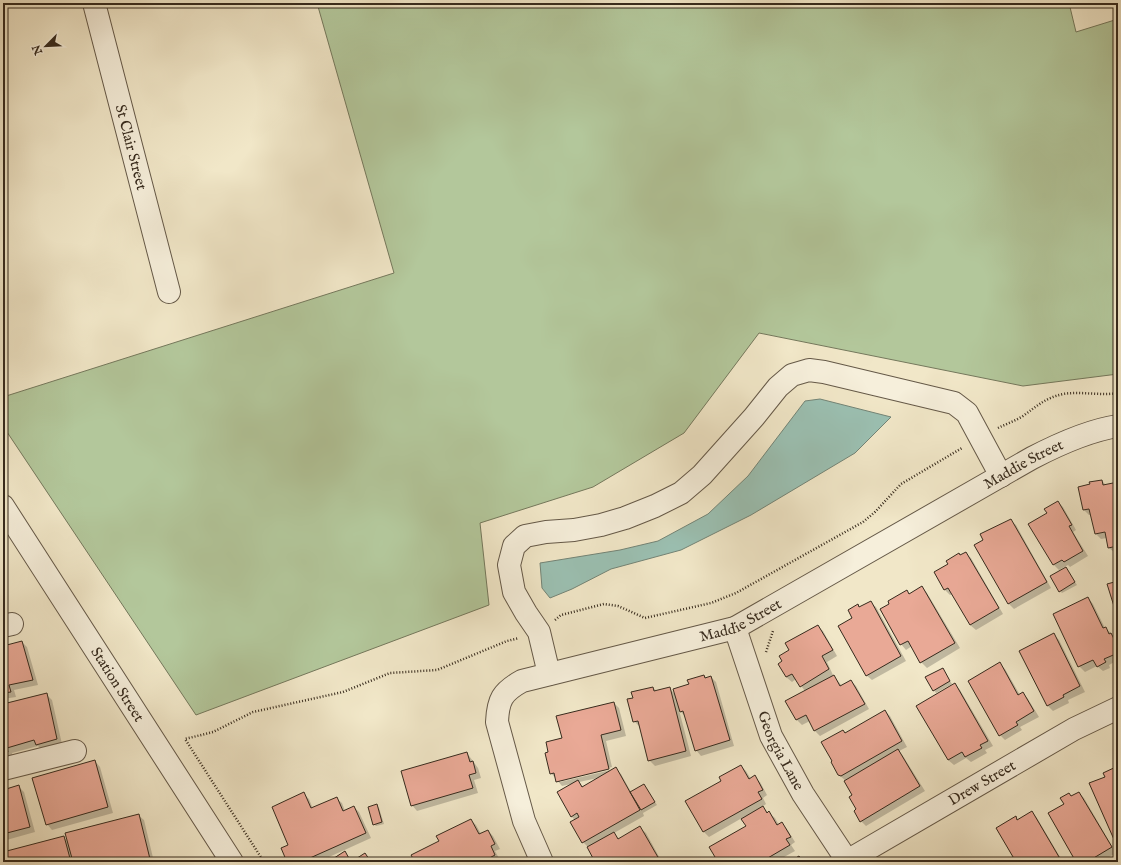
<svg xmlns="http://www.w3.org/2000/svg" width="1121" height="865" viewBox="0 0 1121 865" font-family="'IM FELL English',serif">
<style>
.green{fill:#b3c79b;stroke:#74785c}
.water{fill:#9bc0b2;stroke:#738476}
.shadow{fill:#0003;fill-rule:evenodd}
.building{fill:#e9a996;stroke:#362a1d}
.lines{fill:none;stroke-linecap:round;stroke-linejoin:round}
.minor-casing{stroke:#655948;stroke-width:24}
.path{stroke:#362a1d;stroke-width:2.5;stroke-dasharray:1 2;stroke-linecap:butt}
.minor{stroke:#f6efdb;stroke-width:22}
.labels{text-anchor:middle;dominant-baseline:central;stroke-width:4;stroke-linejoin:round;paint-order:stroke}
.street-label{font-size:15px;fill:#362a1d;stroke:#f6efdb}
</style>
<rect width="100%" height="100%" fill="#f1e7c8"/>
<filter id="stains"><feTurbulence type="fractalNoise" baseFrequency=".005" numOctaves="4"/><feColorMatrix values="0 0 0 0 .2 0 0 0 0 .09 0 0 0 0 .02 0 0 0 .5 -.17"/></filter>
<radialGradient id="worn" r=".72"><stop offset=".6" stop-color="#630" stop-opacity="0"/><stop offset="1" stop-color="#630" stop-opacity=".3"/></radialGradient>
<path class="green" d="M 317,3 L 1069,3 L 1076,32 L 1118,19 L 1118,374 L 1023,386 L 759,333 L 684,433 L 593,487 L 480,523 L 489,605 L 196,715 L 3,426 L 3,397 L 394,273 Z"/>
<path class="water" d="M 820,399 L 891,417 L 855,453 L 751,515 L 681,550 L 611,569 L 572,589 L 550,598 L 542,588 L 540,563 L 620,550 L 658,541 L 708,514 L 748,476 L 805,401 Z"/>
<path class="shadow" d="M 1102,481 L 1106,485 L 1118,483 L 1118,545 L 1112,546 L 1112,548 L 1118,547 L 1118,552 L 1115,553 L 1109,548 L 1107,538 L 1101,539 L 1096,534 L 1091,515 L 1089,515 L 1084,510 Z
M 1058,502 L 1063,507 L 1076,530 L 1073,532 L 1088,556 L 1070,567 L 1068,565 L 1059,570 L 1054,565 L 1029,524 L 1048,513 Z
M 1010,520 L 1016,525 L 1051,588 L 1014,609 L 1009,604 L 975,545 L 984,540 Z
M 965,553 L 971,558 L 1003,614 L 976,630 L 970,625 L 953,594 L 950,595 L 945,590 L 935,573 Z
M 1066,568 L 1077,585 L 1062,593 L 1060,591 Z
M 922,587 L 927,593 L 960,648 L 927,668 L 921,662 L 912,646 L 906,650 L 901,644 L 881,610 L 890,604 L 906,591 L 910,595 Z
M 1088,598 L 1093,604 L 1105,628 L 1111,633 L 1118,643 L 1118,660 L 1109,665 L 1110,668 L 1103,671 L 1097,666 L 1085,672 L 1079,666 Z
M 870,602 L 876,607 L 906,661 L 872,680 L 866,675 L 854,618 L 860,608 Z
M 817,626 L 823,631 L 837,656 L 827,662 L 833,675 L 842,686 L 851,681 L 856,686 L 869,709 L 820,736 L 815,731 L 810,721 L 802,725 L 797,720 L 787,701 L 805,691 L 796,679 L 792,682 L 786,677 L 783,662 L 791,651 Z
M 1054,635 L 1059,640 L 1085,692 L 1068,700 L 1069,703 L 1053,711 L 1048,706 Z
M 22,642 L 27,647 L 38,685 L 14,690 L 16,697 L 3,699 L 3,647 Z
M 1000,664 L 1005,669 L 1020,695 L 1023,693 L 1028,699 L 1039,717 L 1020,727 L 1022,730 L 1005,740 L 1000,735 Z
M 943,669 L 952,684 L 936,693 L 934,690 Z
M 704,676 L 707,678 L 711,677 L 716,682 L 734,746 L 701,756 L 696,750 L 686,717 L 679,710 L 691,756 L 655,766 L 649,760 L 640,727 L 634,721 L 634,699 L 653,688 L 657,691 L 669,688 L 676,695 Z
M 955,685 L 960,690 L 993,746 L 985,750 L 987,753 L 971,762 L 966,758 L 954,765 L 948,760 L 917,706 Z
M 47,695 L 52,700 L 62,744 L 42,750 L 38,746 L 12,753 L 13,757 L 3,760 L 3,705 Z
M 614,703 L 619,708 L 626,736 L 606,741 L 612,767 L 560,780 L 560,782 L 615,769 L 621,774 L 631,792 L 644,785 L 657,805 L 643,813 L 644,816 L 614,833 L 620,840 L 640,828 L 646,833 L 662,862 L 596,862 L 588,847 L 583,842 L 575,820 L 571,816 L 571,784 L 562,786 L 551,773 L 550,752 L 563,739 ZM 598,778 L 583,787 L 579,782 Z
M 885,711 L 890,716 L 907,747 L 899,751 L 903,756 L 925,791 L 866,826 L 861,821 L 853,795 L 846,781 L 839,775 L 843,731 L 846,733 Z
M 467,753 L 478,768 L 481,778 L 474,780 L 478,793 L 417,811 L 412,805 Z
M 95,761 L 100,767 L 113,813 L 52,830 L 47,824 Z
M 741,766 L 746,771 L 751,779 L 754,777 L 760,782 L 767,795 L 763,798 L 766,804 L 762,807 L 775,818 L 779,825 L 782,824 L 787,829 L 795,842 L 791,845 L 795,851 L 775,862 L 719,862 L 747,826 L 742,818 L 709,837 L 704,832 L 687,802 L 722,781 Z
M 18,786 L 24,792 L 35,832 L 3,841 L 3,791 Z
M 303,793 L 309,799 L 313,809 L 336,798 L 342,803 L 345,811 L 354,807 L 359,812 L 371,838 L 318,862 L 288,862 L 290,845 Z
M 1079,793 L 1084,798 L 1116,853 L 1101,862 L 1077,862 L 1065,805 L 1072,797 Z
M 377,806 L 379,808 L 384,824 L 376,826 L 374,824 Z
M 1032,812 L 1037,818 L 1063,862 L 1018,862 L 1015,818 L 1018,820 Z
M 138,815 L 144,820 L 154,862 L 3,862 L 3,853 L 63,837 L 69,842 Z
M 471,820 L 476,825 L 481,834 L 488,831 L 493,836 L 500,849 L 495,851 L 500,860 L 497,862 L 416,862 L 440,841 Z"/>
<path class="building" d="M 1102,480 L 1103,485 L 1118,482 L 1118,546 L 1108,548 L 1105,532 L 1095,534 L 1089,509 L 1083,510 L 1078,487 L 1090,484 L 1089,482 Z
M 1058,501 L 1072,525 L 1069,526 L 1083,551 L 1064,562 L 1062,560 L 1053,565 L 1028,524 L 1047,513 L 1044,509 Z
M 1011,519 L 1047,582 L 1008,604 L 974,545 L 983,540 L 980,534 Z
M 966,552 L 999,608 L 970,625 L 948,588 L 944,590 L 934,572 L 948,564 L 946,561 L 959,553 L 960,555 Z
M 1066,567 L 1075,582 L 1059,592 L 1050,576 Z
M 1118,581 L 1118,619 L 1107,584 Z
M 922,586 L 955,643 L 920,663 L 908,641 L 900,645 L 880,609 L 889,604 L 888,601 L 907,590 L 909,594 Z
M 1088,597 L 1103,628 L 1106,627 L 1109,634 L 1111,633 L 1118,647 L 1118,653 L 1104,659 L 1106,662 L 1097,667 L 1093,660 L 1078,667 L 1053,614 Z
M 871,601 L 901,656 L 866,676 L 838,626 L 852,618 L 848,610 L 858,604 L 859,607 Z
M 818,625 L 833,650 L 822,656 L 829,669 L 800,687 L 792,674 L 786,677 L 778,664 L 782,661 L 779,656 L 789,650 L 785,643 Z
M 1054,633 L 1080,686 L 1063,695 L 1064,697 L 1047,706 L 1019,651 Z
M 22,641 L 33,680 L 9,685 L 11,692 L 3,693 L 3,646 Z
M 1000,662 L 1018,695 L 1023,692 L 1034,711 L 1016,722 L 1018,725 L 999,736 L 968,681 Z
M 943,668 L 950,681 L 933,691 L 925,677 Z
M 704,675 L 705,678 L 711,676 L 730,740 L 695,751 L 683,711 L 680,712 L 673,689 L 689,684 L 687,680 Z
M 834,675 L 840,686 L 851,680 L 865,704 L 814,731 L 806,715 L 796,720 L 785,701 Z
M 955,683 L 988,741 L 980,745 L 982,748 L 965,757 L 962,752 L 948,760 L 916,706 Z
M 653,687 L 654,691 L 670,687 L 686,751 L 648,761 L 638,721 L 633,722 L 627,699 L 633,698 L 631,692 Z
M 47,693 L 57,739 L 36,745 L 34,740 L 7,748 L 8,752 L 3,753 L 3,704 Z
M 614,702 L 621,730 L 601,735 L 609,769 L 556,782 L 554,773 L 550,774 L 545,753 L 548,752 L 546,742 L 562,738 L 556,716 Z
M 885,710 L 902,741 L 841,776 L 838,775 L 831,762 L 832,761 L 821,742 L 843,730 L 845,733 Z
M 898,749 L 920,786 L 860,822 L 854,811 L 856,809 L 849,797 L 852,795 L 844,781 Z
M 467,752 L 470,762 L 473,761 L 476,773 L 469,775 L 473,788 L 411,806 L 401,771 Z
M 95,760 L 108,807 L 46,825 L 32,778 Z
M 741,765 L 749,779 L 755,775 L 763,790 L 758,792 L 762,799 L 703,832 L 685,801 L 721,781 L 719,777 Z
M 1118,766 L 1118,843 L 1116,844 L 1089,783 L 1105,777 L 1103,773 Z
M 616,767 L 640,810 L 582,843 L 570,822 L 579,817 L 577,813 L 571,817 L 557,792 L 578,780 L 582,787 Z
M 644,784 L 655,802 L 641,810 L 630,792 Z
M 19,785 L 30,827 L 3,834 L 3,790 Z
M 304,792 L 311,808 L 337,797 L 343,811 L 354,806 L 366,833 L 301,862 L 287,862 L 281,848 L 288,845 L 272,807 Z
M 1079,792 L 1112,847 L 1087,862 L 1076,862 L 1048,813 L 1064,804 L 1060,798 L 1069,793 L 1071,796 Z
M 377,804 L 382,822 L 373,825 L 368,807 Z
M 763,806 L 767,813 L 769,811 L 777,825 L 782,822 L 791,837 L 786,839 L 790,845 L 761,862 L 718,862 L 709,847 L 746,826 L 741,819 Z
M 1032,811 L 1062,862 L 1016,862 L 996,828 L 1016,816 L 1017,820 Z
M 139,814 L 150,859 L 146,860 L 146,862 L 73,862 L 65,833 Z
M 471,819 L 479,834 L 488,830 L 495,844 L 491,846 L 495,855 L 482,862 L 415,862 L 411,855 L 439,841 L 436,836 Z
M 640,826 L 659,859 L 654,862 L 595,862 L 587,847 L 614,832 L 618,839 Z
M 64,836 L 71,862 L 3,862 L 3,852 Z
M 345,851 L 351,862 L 365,853 L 371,862 L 328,862 Z
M 799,856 L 802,860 L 804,859 L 806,862 L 789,862 Z"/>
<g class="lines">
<defs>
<g id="minor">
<path id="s1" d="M 94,3 L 169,292"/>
<path id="s2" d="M 3,506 L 232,862"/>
<path d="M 3,626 L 12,624"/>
<path id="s3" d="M 735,628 L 771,736 L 803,794 L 848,862"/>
<path d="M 549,674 L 539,632 L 526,613 L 514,592 L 509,565 L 514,546 L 525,536 L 546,532 L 574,530 L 601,525 L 625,518 L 655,506 L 681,493 L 702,475 L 754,417 L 778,387 L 792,375 L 809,370 L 824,372 L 954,403 L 967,413 L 1001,476"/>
<path d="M 3,769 L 75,751"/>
<path id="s4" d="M 847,861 L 1074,729 L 1118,708"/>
<path id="s5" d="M 542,862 L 524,821 L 497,722 C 498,700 502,692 522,681 L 735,628 L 1032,458 C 1057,445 1091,430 1118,426"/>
</g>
</defs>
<use href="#minor" class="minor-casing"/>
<path class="path" d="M 998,428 C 1006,424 1015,421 1023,416 C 1037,406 1045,398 1063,394 C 1081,391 1100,396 1118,393
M 555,620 L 561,615 L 604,604 L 618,606 L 645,618 L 711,603 L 736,593 L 863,522 L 875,512 L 901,484 L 962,448
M 766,652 L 773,631
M 264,862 L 185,739 L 213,732 L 253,712 L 343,692 L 390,673 L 437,670 L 507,641 L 519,638"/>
<use href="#minor" class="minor"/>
</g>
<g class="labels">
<g class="street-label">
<text stroke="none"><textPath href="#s1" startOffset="149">St Clair Street</textPath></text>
<text stroke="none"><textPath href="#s5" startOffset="750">Maddie Street</textPath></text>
<text stroke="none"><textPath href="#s5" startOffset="426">Maddie Street</textPath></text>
<text stroke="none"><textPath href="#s2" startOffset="212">Station Street</textPath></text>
<text stroke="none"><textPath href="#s3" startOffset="131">Georgia Lane</textPath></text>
<text stroke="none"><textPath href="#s4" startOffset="156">Drew Street</textPath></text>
</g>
</g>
<rect width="1121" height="865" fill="none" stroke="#f1e7c8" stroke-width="16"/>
<rect x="4" y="4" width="1113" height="857" fill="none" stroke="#362a1d" stroke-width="2"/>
<rect x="8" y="8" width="1105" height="849" fill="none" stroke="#362a1d"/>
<g transform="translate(46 46) rotate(246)" stroke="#f6efdb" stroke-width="3" paint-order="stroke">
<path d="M0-3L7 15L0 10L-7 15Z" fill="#362a1d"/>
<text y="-6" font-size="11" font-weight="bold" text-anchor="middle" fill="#362a1d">N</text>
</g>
<rect width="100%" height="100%" filter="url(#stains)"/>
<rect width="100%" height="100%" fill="url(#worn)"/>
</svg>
